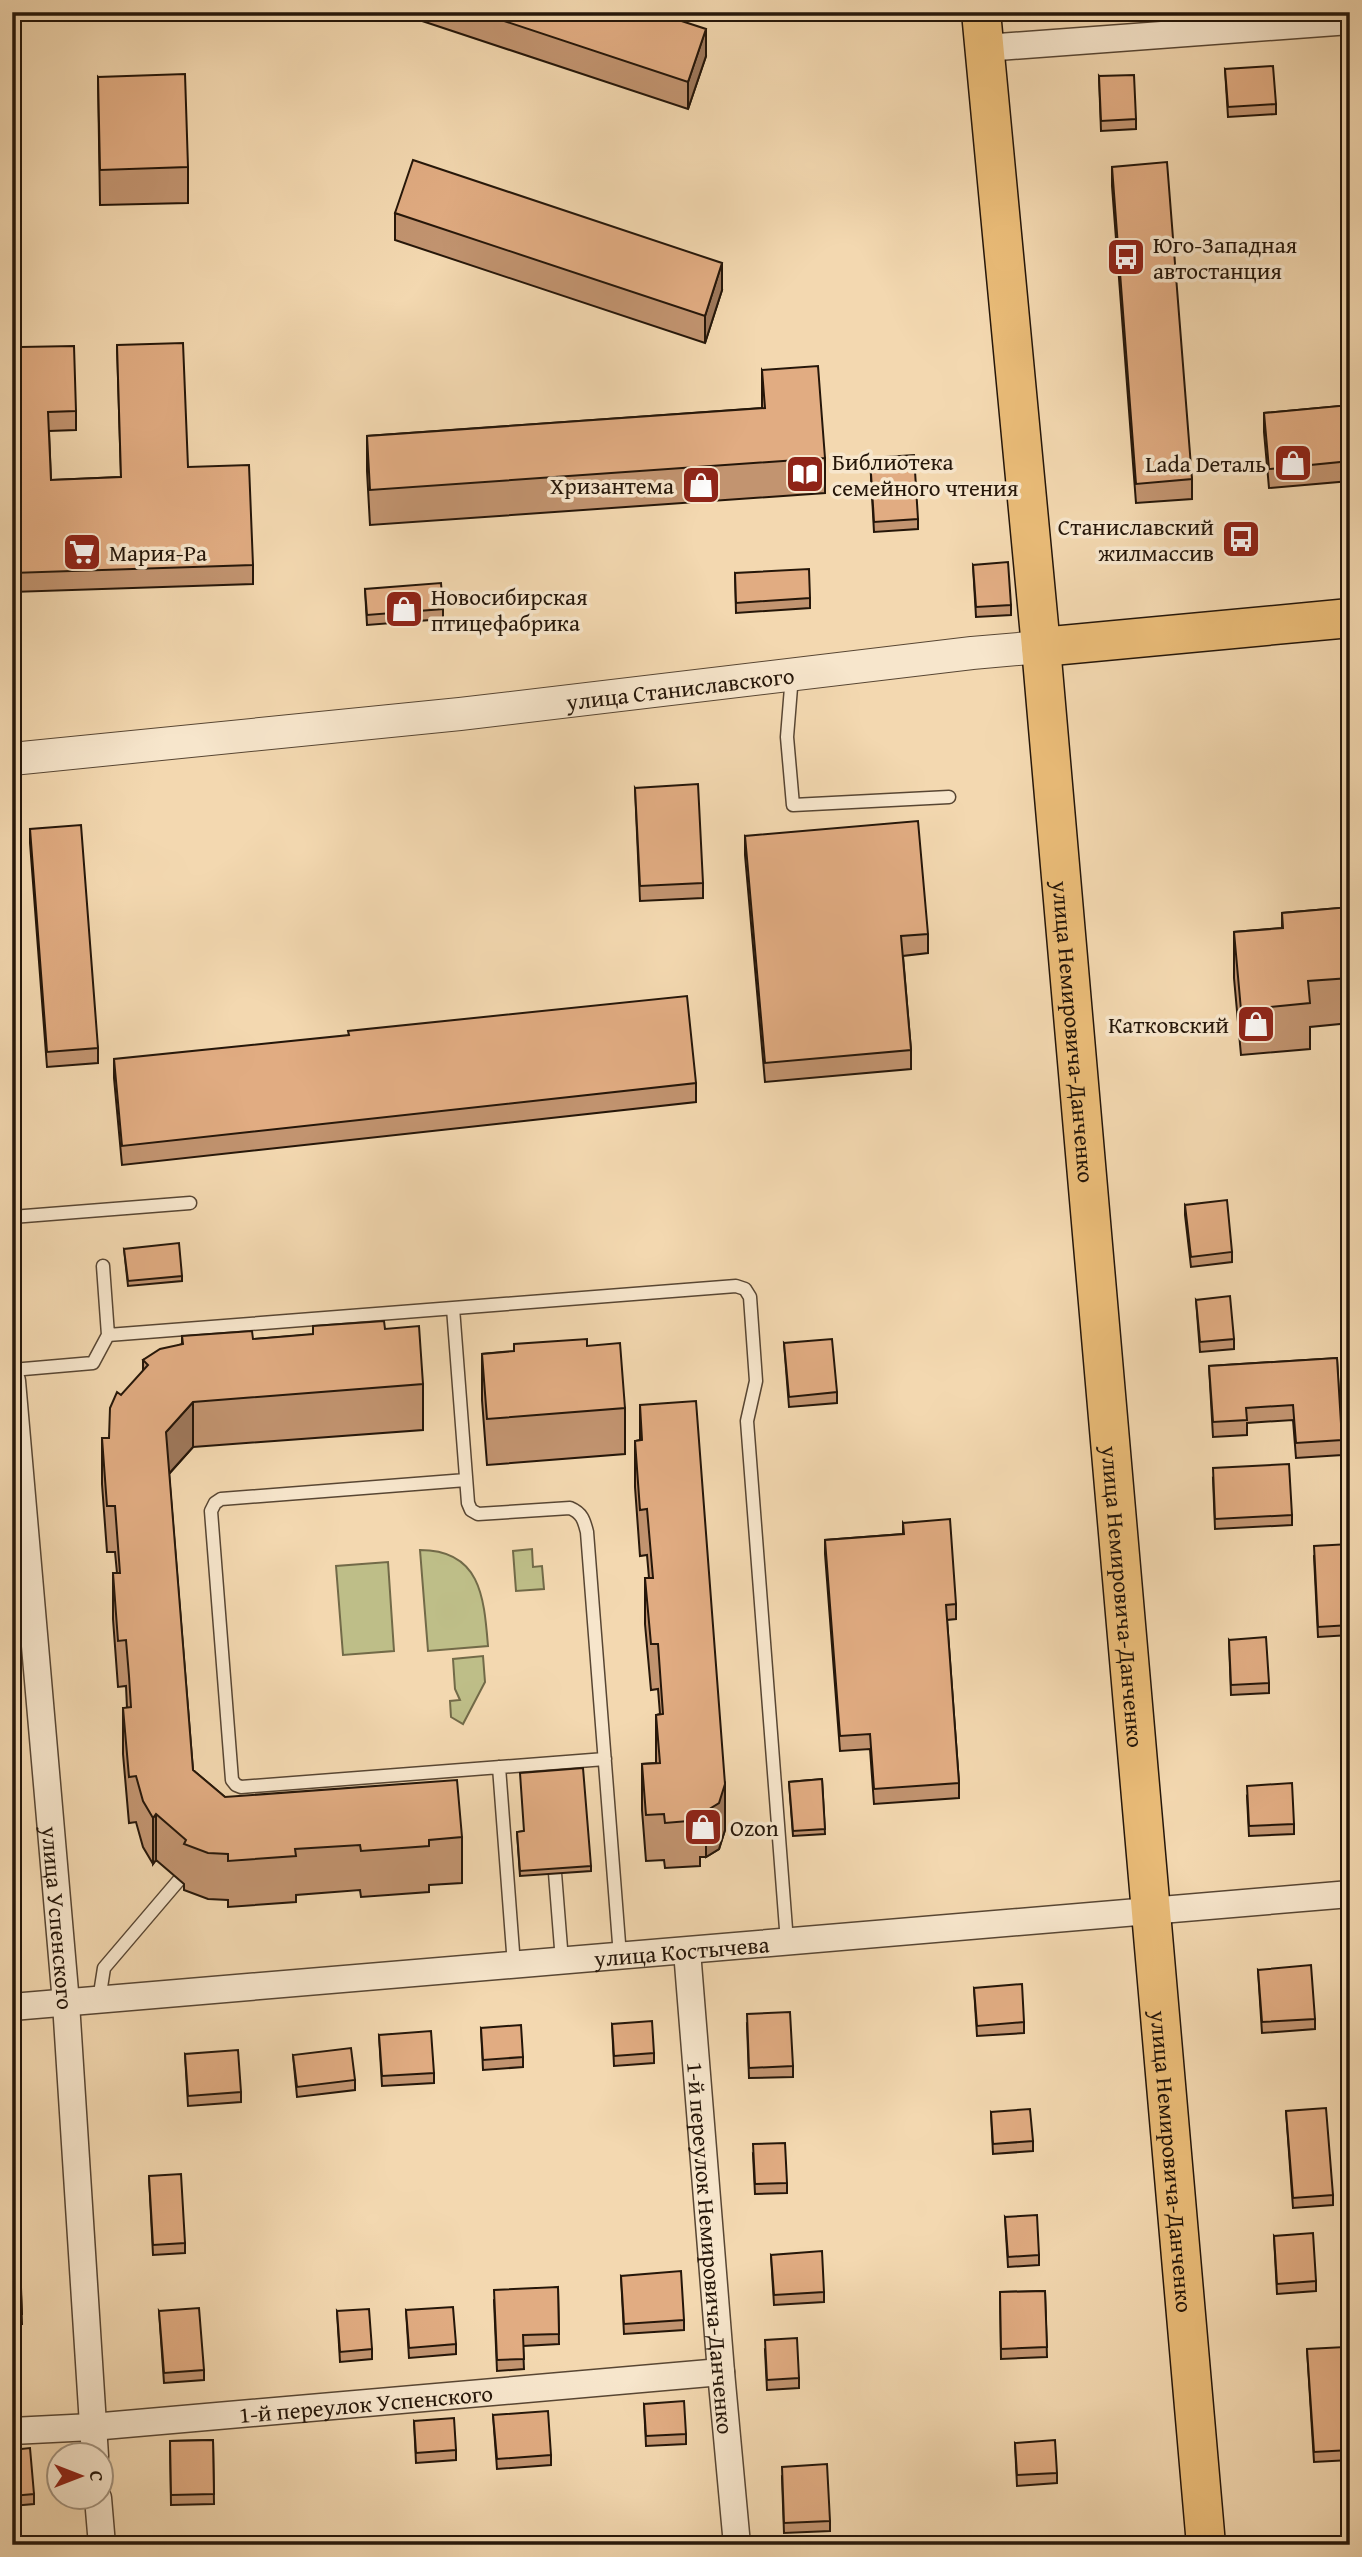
<svg xmlns="http://www.w3.org/2000/svg" width="1362" height="2557" viewBox="0 0 1362 2557" font-family="'Gentium Book Plus',serif">
<style>
.green{fill:#bebe88;stroke:#726a48;stroke-width:2}
.lines{fill:none;stroke-linecap:round;stroke-linejoin:round}
.service-casing{stroke:#584633;stroke-width:15}
.minor-casing{stroke:#584633;stroke-width:29}
.tertiary-casing{stroke:#584633;stroke-width:34}
.primary-casing{stroke:#251609;stroke-width:41}
.service{stroke:#f7e6cc;stroke-width:12}
.minor{stroke:#f7e6cc;stroke-width:26}
.tertiary{stroke:#f7e6cc;stroke-width:32}
.primary{stroke:#eabc78;stroke-width:38}
.wall{fill:#c29470;stroke:#251609;stroke-width:2}
.shaded-wall{fill:#9e785b;stroke:#251609;stroke-width:2}
.building{fill:#e1ac82;stroke:#251609;stroke-width:2}
.labels{text-anchor:middle;dominant-baseline:central;stroke-width:7;stroke-linejoin:round;paint-order:stroke}
.poi-label{font-size:23px;fill:#251609;stroke:#f7e6cc;text-anchor:start}
.street-label{font-size:23px;fill:#251609;stroke:#f7e6cc}
</style>
<rect width="100%" height="100%" fill="#f3d8b0"/>
<filter id="stains"><feTurbulence type="fractalNoise" baseFrequency=".00286" numOctaves="4"/><feColorMatrix values="0 0 0 0 .2 0 0 0 0 .09 0 0 0 0 .02 0 0 0 .5 -.17"/></filter>
<radialGradient id="worn" r=".72"><stop offset=".6" stop-color="#630" stop-opacity="0"/><stop offset="1" stop-color="#630" stop-opacity=".3"/></radialGradient>
<path class="green" d="M 532,1549 L 533,1567 L 542,1566 L 544,1589 L 516,1591 L 513,1551 Z
M 420,1550 C 481,1550 484,1598 488,1646 L 428,1651 Z
M 388,1562 L 394,1651 L 343,1655 L 336,1566 Z
M 483,1656 L 485,1682 L 463,1724 L 451,1717 L 450,1701 L 460,1700 L 455,1689 L 453,1659 Z"/>
<g class="lines">
<defs>
<path id="service" d="M 792,675 L 787,737 L 793,805 L 949,797
M 12,1217 L 190,1203
M 103,1266 L 108,1335
M 453,1308 L 468,1503 L 471,1510 L 478,1514 L 570,1508 C 582,1513 584,1520 587,1532 L 620,1956
M 12,1370 L 93,1363 L 108,1335 L 736,1286 L 745,1289 L 750,1297 L 756,1381 L 747,1421 L 787,1942
M 466,1480 L 221,1499 L 215,1503 L 211,1511 L 232,1780 L 236,1785 L 241,1787 L 605,1759
M 499,1767 L 514,1965
M 555,1873 L 562,1961
M 99,2000 L 104,1968 L 179,1880"/>
<g id="minor">
<path d="M 985,48 L 1350,21"/>
<path id="s1" d="M 12,1381 L 66,2003 L 95,2456"/>
<path id="s2" d="M 687,1951 L 721,2372 L 737,2545"/>
<path id="s3" d="M 12,2007 L 1350,1894"/>
<path id="s4" d="M 12,2431 L 92,2427 L 721,2372"/>
<path d="M 98,2498 L 102,2545"/>
</g>
<g id="tertiary">
<path id="s5" d="M 12,759 L 460,714 L 972,653 L 1041,647"/>
</g>
<g id="primary">
<path id="s6" d="M 981,12 L 1041,647 L 1206,2545"/>
<path d="M 1041,647 L 1350,618"/>
</g>
</defs>
<use href="#service" class="service-casing"/>
<use href="#minor" class="minor-casing"/>
<use href="#tertiary" class="tertiary-casing"/>
<use href="#primary" class="primary-casing"/>
<use href="#service" class="service"/>
<use href="#minor" class="minor"/>
<use href="#tertiary" class="tertiary"/>
<use href="#primary" class="primary"/>
</g>
<path class="wall" d="M 395,12 L 654,12 L 706,56 L 688,109 Z
M 1225,69 L 1276,104 L 1276,114 L 1228,117 Z
M 1099,76 L 1136,119 L 1136,129 L 1101,131 Z
M 98,77 L 188,167 L 188,203 L 100,205 Z
M 1112,167 L 1192,479 L 1192,499 L 1136,503 L 1112,186 Z
M 395,213 L 722,290 L 705,343 L 395,240 Z
M 12,301 L 21,347 L 76,411 L 76,430 L 49,431 L 51,480 L 121,477 L 117,345 L 188,467 L 253,565 L 253,584 L 12,592 Z
M 762,370 L 825,458 L 825,493 L 370,525 L 367,471 L 367,436 L 762,408 Z
M 1350,405 L 1350,481 L 1269,488 L 1264,432 L 1264,413 Z
M 870,458 L 918,519 L 918,529 L 874,532 Z
M 973,565 L 1011,605 L 1011,615 L 976,617 Z
M 735,573 L 810,598 L 810,608 L 736,613 Z
M 365,589 L 443,609 L 443,619 L 367,625 Z
M 635,788 L 703,883 L 703,898 L 640,901 Z
M 30,829 L 98,1048 L 98,1063 L 47,1067 L 30,843 Z
M 745,836 L 928,934 L 928,953 L 903,956 L 911,1050 L 911,1069 L 765,1082 L 745,855 Z
M 1350,907 L 1350,1023 L 1310,1027 L 1310,1049 L 1241,1055 L 1234,978 L 1234,932 L 1282,928 L 1282,913 Z
M 114,1059 L 696,1083 L 696,1102 L 122,1165 L 114,1078 Z
M 1185,1205 L 1232,1252 L 1232,1262 L 1191,1267 L 1185,1215 Z
M 124,1249 L 182,1276 L 182,1281 L 128,1286 Z
M 1196,1300 L 1234,1339 L 1234,1349 L 1200,1352 Z
M 385,1329 L 423,1384 L 423,1430 L 193,1447 L 169,1474 L 193,1770 L 225,1797 L 462,1837 L 462,1883 L 429,1885 L 429,1892 L 361,1897 L 360,1890 L 296,1895 L 296,1902 L 228,1907 L 228,1900 L 208,1899 L 184,1890 L 184,1884 L 156,1860 L 153,1864 L 143,1847 L 136,1822 L 129,1823 L 123,1754 L 123,1708 L 127,1708 L 126,1686 L 118,1687 L 113,1619 L 113,1573 L 117,1573 L 115,1552 L 107,1552 L 102,1484 L 102,1438 L 109,1438 L 143,1371 L 143,1360 L 182,1344 L 182,1336 L 253,1339 Z
M 784,1343 L 837,1392 L 837,1403 L 789,1407 Z
M 587,1346 L 625,1408 L 625,1454 L 487,1465 L 482,1400 L 482,1354 Z
M 1337,1358 L 1342,1455 L 1296,1458 L 1293,1420 L 1247,1423 L 1247,1435 L 1213,1437 L 1209,1366 Z
M 640,1405 L 725,1830 L 719,1849 L 706,1857 L 700,1857 L 700,1866 L 665,1868 L 664,1860 L 646,1861 L 642,1810 L 642,1764 L 656,1763 L 656,1715 L 660,1714 L 658,1689 L 651,1690 L 645,1624 L 645,1578 L 649,1578 L 647,1555 L 640,1556 L 635,1487 L 635,1441 L 640,1440 Z
M 1213,1478 L 1292,1515 L 1292,1525 L 1215,1529 Z
M 903,1523 L 956,1604 L 956,1619 L 947,1620 L 959,1783 L 959,1798 L 874,1804 L 870,1749 L 840,1751 L 825,1554 L 825,1540 L 903,1534 Z
M 1350,1544 L 1350,1635 L 1318,1637 L 1314,1556 Z
M 1229,1640 L 1269,1683 L 1269,1693 L 1231,1695 Z
M 822,1779 L 825,1834 L 793,1836 L 789,1782 Z
M 1247,1796 L 1294,1824 L 1294,1834 L 1249,1836 Z
M 524,1831 L 591,1866 L 591,1871 L 520,1876 L 517,1832 Z
M 1258,1970 L 1315,2019 L 1315,2029 L 1262,2033 Z
M 974,1988 L 1024,2022 L 1024,2033 L 977,2036 Z
M 612,2024 L 654,2053 L 654,2063 L 614,2066 Z
M 747,2024 L 793,2066 L 793,2077 L 749,2078 Z
M 481,2028 L 523,2057 L 523,2067 L 483,2070 Z
M 379,2035 L 434,2073 L 434,2083 L 382,2086 Z
M 185,2054 L 241,2092 L 241,2102 L 188,2106 Z
M 293,2055 L 355,2080 L 355,2090 L 297,2097 Z
M 1286,2111 L 1333,2195 L 1333,2205 L 1293,2208 Z
M 991,2112 L 1033,2141 L 1033,2151 L 993,2154 Z
M 753,2154 L 787,2183 L 787,2193 L 755,2194 Z
M 149,2176 L 185,2243 L 185,2253 L 153,2255 Z
M 1005,2217 L 1039,2255 L 1039,2265 L 1008,2267 Z
M 19,2235 L 22,2324 L 12,2324 L 12,2236 Z
M 1274,2236 L 1316,2281 L 1316,2291 L 1277,2294 Z
M 771,2255 L 824,2292 L 824,2302 L 774,2305 Z
M 621,2276 L 684,2320 L 684,2330 L 624,2334 Z
M 558,2287 L 559,2344 L 523,2346 L 524,2369 L 497,2371 L 494,2300 Z
M 1045,2291 L 1047,2357 L 1001,2359 L 1000,2292 Z
M 406,2310 L 456,2344 L 456,2354 L 409,2358 Z
M 159,2311 L 204,2370 L 204,2380 L 164,2383 Z
M 337,2311 L 372,2349 L 372,2359 L 340,2362 Z
M 1307,2349 L 1350,2432 L 1350,2460 L 1314,2462 Z
M 765,2350 L 799,2378 L 799,2388 L 767,2390 Z
M 644,2404 L 686,2434 L 686,2444 L 646,2446 Z
M 493,2415 L 551,2455 L 551,2465 L 497,2469 Z
M 414,2421 L 456,2450 L 456,2460 L 416,2463 Z
M 213,2440 L 214,2504 L 171,2505 L 170,2441 Z
M 1015,2443 L 1057,2473 L 1057,2483 L 1017,2486 Z
M 12,2450 L 34,2494 L 34,2504 L 12,2506 Z
M 782,2477 L 830,2521 L 830,2531 L 784,2533 Z"/>
<path class="shaded-wall" d="M 706,29 L 706,56 L 688,109 L 688,82 Z
M 722,263 L 722,290 L 705,343 L 705,316 Z
M 193,1402 L 193,1447 L 166,1477 L 166,1432 Z
M 725,1784 L 725,1830 L 719,1849 L 706,1857 L 706,1811 Z
M 156,1814 L 156,1860 L 153,1864 L 153,1818 Z"/>
<path class="building" d="M 477,12 L 654,12 L 706,29 L 688,82 Z
M 1273,66 L 1276,104 L 1228,107 L 1225,69 Z
M 185,74 L 188,167 L 100,170 L 98,77 Z
M 1134,75 L 1136,119 L 1101,121 L 1099,76 Z
M 413,160 L 722,263 L 705,316 L 395,213 Z
M 1167,162 L 1192,479 L 1136,484 L 1112,167 Z
M 20,300 L 21,347 L 74,346 L 76,411 L 48,412 L 51,480 L 121,477 L 117,345 L 183,343 L 188,467 L 249,465 L 253,565 L 12,573 L 12,301 Z
M 818,366 L 825,458 L 370,490 L 367,436 L 765,408 L 762,370 Z
M 1350,405 L 1350,461 L 1269,469 L 1264,413 Z
M 914,455 L 918,519 L 874,522 L 870,458 Z
M 1008,562 L 1011,605 L 976,607 L 973,565 Z
M 809,569 L 810,598 L 736,603 L 735,573 Z
M 441,583 L 443,609 L 367,615 L 365,589 Z
M 698,784 L 703,883 L 640,886 L 635,788 Z
M 918,821 L 928,934 L 901,936 L 911,1050 L 765,1063 L 745,836 Z
M 81,825 L 98,1048 L 47,1052 L 30,829 Z
M 1350,907 L 1350,978 L 1308,981 L 1310,1003 L 1241,1010 L 1234,932 L 1283,928 L 1282,913 Z
M 687,996 L 696,1083 L 122,1146 L 114,1059 L 349,1035 L 348,1031 Z
M 1227,1200 L 1232,1252 L 1191,1257 L 1185,1205 Z
M 179,1243 L 182,1276 L 128,1281 L 124,1249 Z
M 1230,1296 L 1234,1339 L 1200,1342 L 1196,1300 Z
M 384,1321 L 385,1329 L 419,1326 L 423,1384 L 193,1402 L 166,1432 L 193,1770 L 225,1797 L 457,1780 L 462,1837 L 429,1840 L 429,1846 L 361,1851 L 360,1845 L 295,1849 L 296,1856 L 228,1861 L 228,1854 L 208,1853 L 184,1844 L 186,1840 L 156,1814 L 153,1818 L 143,1801 L 136,1776 L 129,1777 L 123,1708 L 131,1707 L 129,1676 L 126,1640 L 118,1641 L 113,1573 L 120,1573 L 115,1506 L 107,1506 L 102,1438 L 109,1438 L 110,1408 L 117,1392 L 121,1395 L 148,1365 L 143,1360 L 160,1349 L 183,1344 L 182,1336 L 252,1331 L 253,1339 L 313,1334 L 313,1326 Z
M 587,1339 L 587,1346 L 620,1343 L 625,1408 L 487,1419 L 482,1354 L 514,1351 L 514,1344 Z
M 832,1339 L 837,1392 L 789,1397 L 784,1343 Z
M 1337,1358 L 1342,1440 L 1296,1443 L 1293,1405 L 1246,1408 L 1247,1420 L 1213,1422 L 1209,1366 Z
M 696,1401 L 725,1784 L 719,1803 L 706,1811 L 700,1811 L 700,1820 L 665,1823 L 664,1814 L 646,1815 L 642,1764 L 660,1763 L 656,1715 L 663,1714 L 658,1644 L 651,1644 L 645,1578 L 653,1578 L 647,1509 L 640,1510 L 635,1441 L 642,1440 L 640,1405 Z
M 1289,1464 L 1292,1515 L 1215,1519 L 1213,1468 Z
M 950,1519 L 956,1604 L 946,1605 L 959,1783 L 874,1789 L 870,1734 L 840,1736 L 825,1540 L 904,1534 L 903,1523 Z
M 1350,1544 L 1350,1625 L 1318,1627 L 1314,1546 Z
M 1266,1637 L 1269,1683 L 1231,1685 L 1229,1640 Z
M 583,1768 L 591,1866 L 520,1871 L 517,1832 L 524,1831 L 520,1773 Z
M 822,1779 L 825,1829 L 793,1831 L 789,1782 Z
M 1292,1783 L 1294,1824 L 1249,1826 L 1247,1786 Z
M 1345,1955 L 1350,1955 L 1350,2019 Z
M 1311,1965 L 1315,2019 L 1262,2022 L 1258,1970 Z
M 1022,1984 L 1024,2022 L 977,2026 L 974,1988 Z
M 790,2012 L 793,2066 L 749,2068 L 747,2014 Z
M 652,2021 L 654,2053 L 614,2056 L 612,2024 Z
M 521,2025 L 523,2057 L 483,2060 L 481,2028 Z
M 431,2031 L 434,2073 L 382,2076 L 379,2035 Z
M 351,2048 L 355,2080 L 297,2087 L 293,2055 Z
M 238,2050 L 241,2092 L 188,2096 L 185,2054 Z
M 1326,2108 L 1333,2195 L 1293,2198 L 1286,2111 Z
M 1030,2109 L 1033,2141 L 993,2144 L 991,2112 Z
M 785,2143 L 787,2183 L 755,2184 L 753,2144 Z
M 181,2174 L 185,2243 L 153,2245 L 149,2176 Z
M 1037,2215 L 1039,2255 L 1008,2257 L 1005,2217 Z
M 1313,2233 L 1316,2281 L 1277,2284 L 1274,2236 Z
M 19,2235 L 22,2314 L 12,2314 L 12,2236 Z
M 822,2251 L 824,2292 L 774,2295 L 771,2255 Z
M 681,2271 L 684,2320 L 624,2324 L 621,2276 Z
M 558,2287 L 559,2334 L 523,2335 L 524,2359 L 497,2360 L 494,2290 Z
M 1045,2291 L 1047,2347 L 1001,2349 L 1000,2292 Z
M 453,2307 L 456,2344 L 409,2348 L 406,2310 Z
M 199,2308 L 204,2370 L 164,2373 L 159,2311 Z
M 369,2309 L 372,2349 L 340,2352 L 337,2311 Z
M 797,2338 L 799,2378 L 767,2380 L 765,2340 Z
M 1345,2347 L 1350,2450 L 1314,2452 L 1307,2349 Z
M 684,2401 L 686,2434 L 646,2436 L 644,2404 Z
M 548,2411 L 551,2455 L 497,2459 L 493,2415 Z
M 454,2418 L 456,2450 L 416,2453 L 414,2421 Z
M 213,2440 L 214,2494 L 171,2495 L 170,2441 Z
M 1055,2440 L 1057,2473 L 1017,2475 L 1015,2443 Z
M 30,2448 L 34,2494 L 12,2496 L 12,2450 Z
M 827,2464 L 830,2521 L 784,2523 L 782,2467 Z"/>
<defs>
<symbol id="bus-square" viewBox="-11 -11 22 22"><rect x="-9" y="-9" width="18" height="18" rx="4" fill="#8f2418" stroke="#f7e6cc"/><path d="M-5-6H5V4H4V6H2V4H-2V6H-4V4H-5ZM-3.5-4V0h7V-4ZM-3.5 1.2v1.5H-2V1.2ZM2 1.2v1.5H3.5V1.2Z" fill="#fff"/></symbol>
<symbol id="shop-square" viewBox="-11 -11 22 22"><rect x="-9" y="-9" width="18" height="18" rx="4" fill="#8f2418" stroke="#f7e6cc"/><path d="M-5-2.5h2.3a2.7 3.5 0 0 1 5.4 0H5L5.5 6h-11ZM-1.5-2.5h3a1.5 2.3 0 0 0-3 0Z" fill="#fff"/></symbol>
<symbol id="library-square" viewBox="-11 -11 22 22"><rect x="-9" y="-9" width="18" height="18" rx="4" fill="#8f2418" stroke="#f7e6cc"/><path d="M-6-4Q-3-5.5-.7-3.5V5Q-3 3-6 4ZM6-4Q3-5.5 .7-3.5V5Q3 3 6 4Z" fill="#fff"/></symbol>
<symbol id="supermarket-square" viewBox="-11 -11 22 22"><rect x="-9" y="-9" width="18" height="18" rx="4" fill="#8f2418" stroke="#f7e6cc"/><path d="M-6-5.5h2.5l.6 2H6L4.5 2H-2.5L-4.4-4H-6ZM-1.5 3.2a1.3 1.3 0 1 0 .1 0ZM3 3.2a1.3 1.3 0 1 0 .1 0Z" fill="#fff"/></symbol>
</defs>
<g fill-rule="evenodd">
<use href="#bus-square" x="1104" y="235" width="44" height="44"/>
<use href="#shop-square" x="1271" y="441" width="44" height="44"/>
<use href="#library-square" x="783" y="452" width="44" height="44"/>
<use href="#shop-square" x="679" y="463" width="44" height="44"/>
<use href="#bus-square" x="1219" y="517" width="44" height="44"/>
<use href="#supermarket-square" x="60" y="530" width="44" height="44"/>
<use href="#shop-square" x="382" y="587" width="44" height="44"/>
<use href="#shop-square" x="1234" y="1002" width="44" height="44"/>
<use href="#shop-square" x="681" y="1805" width="44" height="44"/>
</g>
<g class="labels">
<g class="poi-label">
<text x="1153" y="244">Юго-Западная<tspan x="1153" dy="26">автостанция</tspan></text>
<text x="832" y="461">Библиотека<tspan x="832" dy="26">семейного чтения</tspan></text>
<text x="1266" y="463" text-anchor="end">Lada Dеталь</text>
<text x="674" y="485" text-anchor="end">Хризантема</text>
<text x="1214" y="526" text-anchor="end">Станиславский<tspan x="1214" dy="26">жилмассив</tspan></text>
<text x="109" y="552">Мария-Ра</text>
<text x="431" y="596">Новосибирская<tspan x="431" dy="26">птицефабрика</tspan></text>
<text x="1229" y="1024" text-anchor="end">Катковский</text>
<text x="730" y="1827">Ozon</text>
</g>
<g class="street-label">
<text stroke="none"><textPath href="#s5" startOffset="672">улица Станиславского</textPath></text>
<text stroke="none"><textPath href="#s6" startOffset="1024">улица Немировича-Данченко</textPath></text>
<text stroke="none"><textPath href="#s6" startOffset="1591">улица Немировича-Данченко</textPath></text>
<text stroke="none"><textPath href="#s1" startOffset="539">улица Успенского</textPath></text>
<text stroke="none"><textPath href="#s3" startOffset="672">улица Костычева</textPath></text>
<text stroke="none"><textPath href="#s6" startOffset="2158">улица Немировича-Данченко</textPath></text>
<text stroke="none"><textPath href="#s2" startOffset="298">1-й переулок Немировича-Данченко</textPath></text>
<text stroke="none"><textPath href="#s4" startOffset="355">1-й переулок Успенского</textPath></text>
</g>
</g>
<rect width="1362" height="2557" fill="none" stroke="#f3d8b0" stroke-width="42"/>
<rect x="14" y="14" width="1334" height="2529" fill="none" stroke="#251609" stroke-width="3.5"/>
<rect x="21" y="21" width="1320" height="2515" fill="none" stroke="#251609" stroke-width="2"/>
<g transform="translate(80 2476) rotate(90)"><circle r="33" fill="#f7e6cc" stroke="#a3937e" stroke-width="2"/>
<path d="M0-5L12 26L0 18L-12 26Z" fill="#8f2418"/>
<text y="-10" font-size="19" font-weight="bold" text-anchor="middle" fill="#251609">С</text>
</g>
<rect width="100%" height="100%" filter="url(#stains)"/>
<rect width="100%" height="100%" fill="url(#worn)"/>
</svg>
